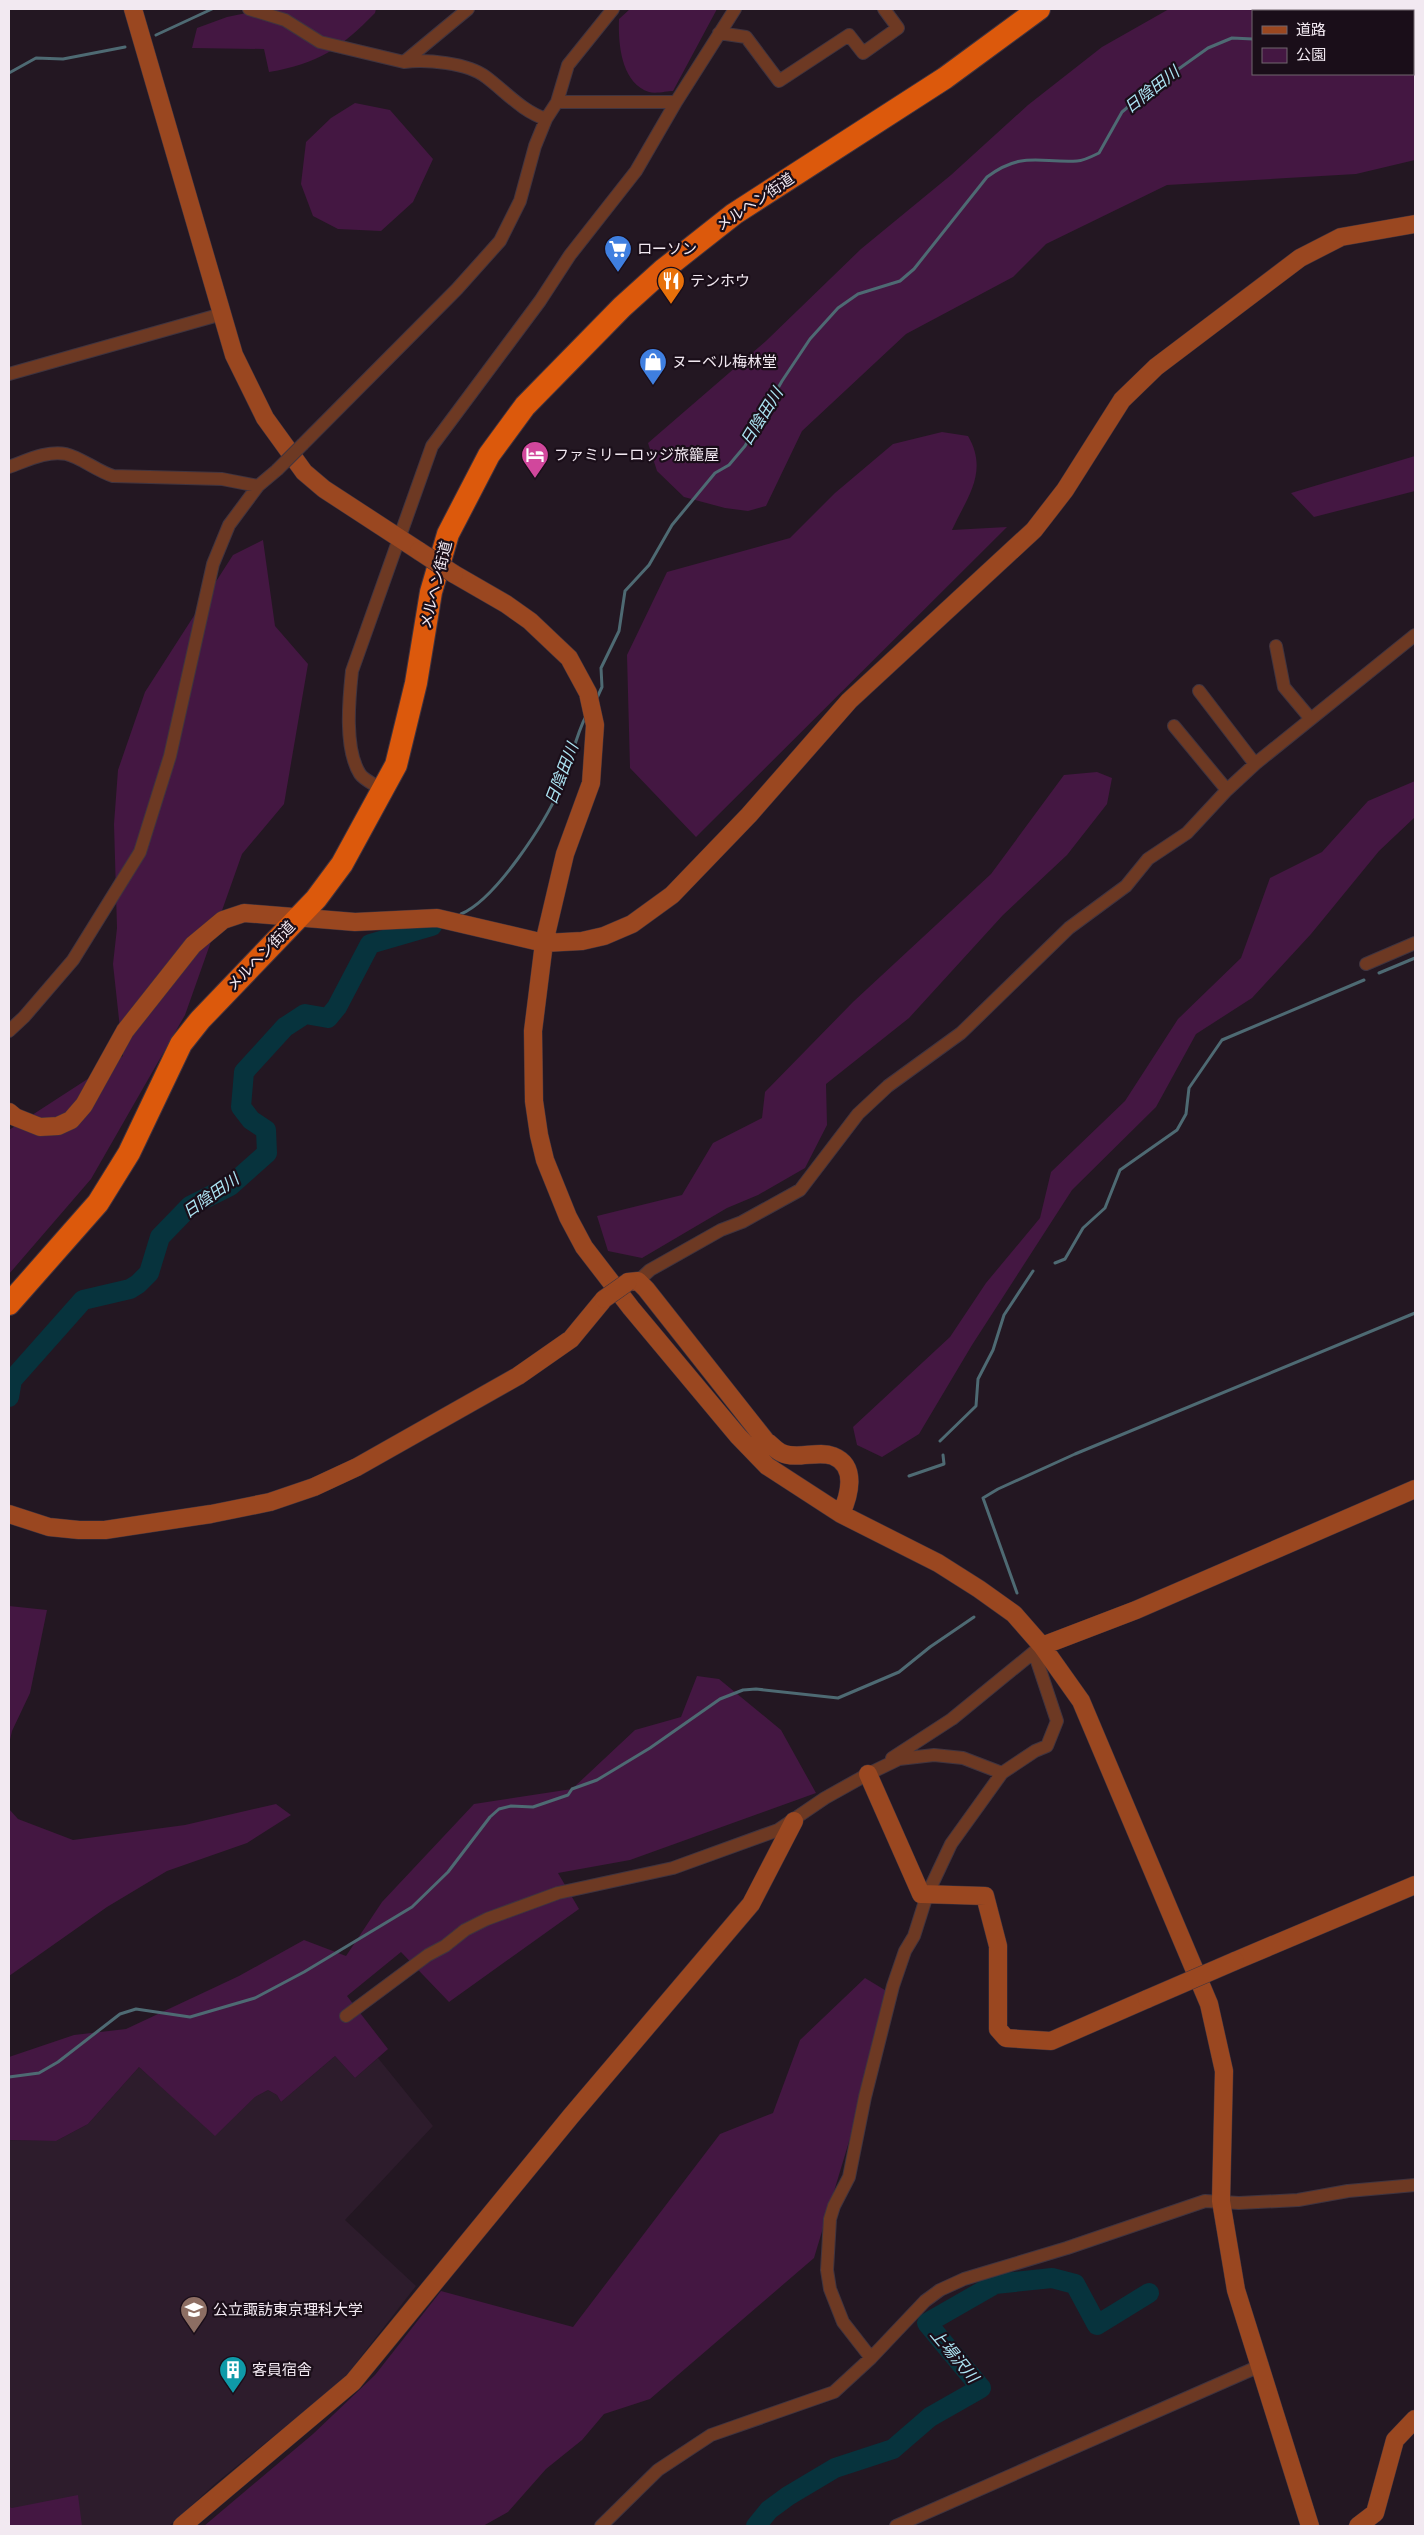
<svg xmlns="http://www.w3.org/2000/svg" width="1424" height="2535" viewBox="0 0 1424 2535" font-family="Signika,'Noto Sans JP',sans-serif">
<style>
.built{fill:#2d1c2c}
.green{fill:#441742;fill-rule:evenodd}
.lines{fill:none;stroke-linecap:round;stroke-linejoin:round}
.stream{stroke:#4e6a73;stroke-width:3}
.river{stroke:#07333d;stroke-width:20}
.street-casing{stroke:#40343f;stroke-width:14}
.secondary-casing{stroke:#40343f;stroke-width:19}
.highway-casing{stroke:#40343f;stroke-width:24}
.street{stroke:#6d3923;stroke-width:12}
.secondary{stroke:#9a4720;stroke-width:18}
.highway{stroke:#dc590c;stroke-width:22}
.street-bridge-casing{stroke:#40343f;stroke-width:14;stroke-linecap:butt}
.secondary-bridge-casing{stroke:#40343f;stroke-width:19;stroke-linecap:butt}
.street-bridge{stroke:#6d3923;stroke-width:12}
.secondary-bridge{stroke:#9a4720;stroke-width:18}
.labels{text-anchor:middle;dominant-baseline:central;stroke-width:4.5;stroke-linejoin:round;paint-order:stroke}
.street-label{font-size:15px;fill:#f2e9f1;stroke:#1a0e19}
.poi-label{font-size:15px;fill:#f2e9f1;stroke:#1a0e19;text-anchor:start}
.water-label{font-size:16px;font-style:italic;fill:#ade5f4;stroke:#1a0e19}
</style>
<rect width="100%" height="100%" fill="#231722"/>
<path class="built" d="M 335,2056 L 355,2078 L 378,2058 L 433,2126 L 345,2220 L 416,2286 L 342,2381 L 216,2483 L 169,2526 L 9,2526 L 9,2140 L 56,2141 L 88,2124 L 139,2067 L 215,2135 L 255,2097 L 268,2090 L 277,2095 L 281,2102 Z"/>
<path class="green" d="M 266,9 L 376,9 L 375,13 C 341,48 318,64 269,72 L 264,49 L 192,48 L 197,28 L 227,17 Z
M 630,9 L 717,9 L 673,91 C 667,91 656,94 649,92 C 621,83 618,43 619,19 Z
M 1169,9 L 1415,9 L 1415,160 L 1356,174 L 1167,185 L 1046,244 L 1013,277 L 906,334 L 802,431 L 766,506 L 748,511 L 725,508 L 684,497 L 657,471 L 648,443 L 766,341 L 861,249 L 951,175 L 1028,105 L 1102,47 ZM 1253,11 L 1413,11 L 1413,74 L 1253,74 Z
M 355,103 L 390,110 L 433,159 L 413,202 L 381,231 L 338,229 L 313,216 L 301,184 L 306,142 L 331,118 Z
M 942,432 L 968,436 C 989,472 967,497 952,530 L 1007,527 L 696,837 L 630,768 L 627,655 L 667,572 L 790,538 L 835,493 L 893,444 Z
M 1415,456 L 1415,491 L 1314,517 L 1291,493 Z
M 263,540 L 275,626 L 308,664 L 284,804 L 242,854 L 185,1015 L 91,1179 L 9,1274 L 9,1130 L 123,1056 L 113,964 L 117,928 L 114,824 L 118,770 L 145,692 L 233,555 Z
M 1097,772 L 1112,778 L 1107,804 L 1067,855 L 1003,915 L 909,1018 L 826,1084 L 827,1125 L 805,1168 L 758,1195 L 727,1208 L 642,1258 L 608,1251 L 597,1216 L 682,1195 L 713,1143 L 762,1118 L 765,1092 L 853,1002 L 991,874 L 1064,775 Z
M 1415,781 L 1415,817 L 1379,851 L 1311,934 L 1252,998 L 1196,1034 L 1156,1107 L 1072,1190 L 972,1345 L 919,1434 L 882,1457 L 857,1445 L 853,1427 L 950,1337 L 986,1283 L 1040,1218 L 1051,1172 L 1125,1101 L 1178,1019 L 1241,958 L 1270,878 L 1322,852 L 1368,801 Z
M 9,1606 L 47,1610 L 30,1693 L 12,1731 L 9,1744 Z
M 697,1676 L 719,1679 L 781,1730 L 816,1793 L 630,1860 L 558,1873 L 579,1909 L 449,2002 L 401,1952 L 347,1996 L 388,2049 L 355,2078 L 335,2056 L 281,2102 L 277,2095 L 268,2090 L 255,2097 L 215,2136 L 139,2067 L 88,2124 L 56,2141 L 9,2140 L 9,2057 L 74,2035 L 126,2029 L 239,1976 L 304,1940 L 346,1956 L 382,1902 L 474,1804 L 572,1789 L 635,1730 L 681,1717 Z
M 276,1804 L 291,1815 L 247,1843 L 167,1871 L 107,1907 L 9,1976 L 9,1809 L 18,1819 L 73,1840 L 185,1825 Z
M 865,1978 L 893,1995 L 814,2258 L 650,2399 L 604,2414 L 582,2440 L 546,2469 L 508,2512 L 483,2526 L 204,2526 L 313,2434 L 375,2375 L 441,2291 L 573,2327 L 720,2134 L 773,2113 L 800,2040 Z
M 78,2495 L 82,2526 L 9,2526 L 9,2507 L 12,2508 Z"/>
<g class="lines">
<path class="stream" d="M 1405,11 L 1407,9
M 156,35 L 212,9
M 9,73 L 36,58 L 63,59 L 125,47
M 596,700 L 602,687 L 601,668 L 619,631 L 625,591 L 649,565 L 672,525 L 715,473 L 729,465 L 745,446 L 782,381 L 810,339 L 838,308 L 858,294 L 900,281 L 914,269 L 987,177 C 1022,151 1039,163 1077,161 C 1083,161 1093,156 1099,153 L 1122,112 L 1142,95 L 1208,48 L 1232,38 L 1253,39
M 461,914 C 496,899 545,823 560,788 C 571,765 574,739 586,716
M 1379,973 L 1415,958
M 1055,1263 L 1065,1259 L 1083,1228 L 1105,1208 L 1120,1170 L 1177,1130 L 1186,1114 L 1189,1088 L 1222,1040 L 1364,980
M 940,1441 L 976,1406 L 978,1379 L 993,1350 L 1004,1315 L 1033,1271
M 909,1476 L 944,1464 L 943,1455
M 1017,1593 L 983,1498 L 998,1489 L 1075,1454 L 1415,1313
M 9,2077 L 39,2073 L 58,2062 L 120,2014 L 136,2009 L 190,2017 L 255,1998 L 304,1972 L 412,1907 L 448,1872 L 490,1817 L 499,1809 L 511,1806 L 533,1807 L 568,1795 L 572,1789 L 597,1780 L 650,1748 L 720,1699 L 743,1690 L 756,1689 L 838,1698 L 899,1672 L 930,1647 L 974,1617"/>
<path class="river" d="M 9,1397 L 12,1380 L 83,1300 L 130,1289 L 138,1284 L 149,1273 L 160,1237 L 190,1206 L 230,1186 L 267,1153 L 266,1130 L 251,1120 L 241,1107 L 244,1072 L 285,1027 L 305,1014 L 328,1018 L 337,1007 L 370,944 L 432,926
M 756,2526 L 769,2510 L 788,2496 L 835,2468 L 893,2449 L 930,2417 L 981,2388 L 927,2323 L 995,2284 L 1052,2278 L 1075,2284 L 1097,2325 L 1149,2293"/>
<defs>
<path id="street" d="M 249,9 L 285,20 L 320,42 L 404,62 C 426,59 468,63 486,77 C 506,92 523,112 546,119
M 719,33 L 746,37 L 779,81 L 849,35 L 863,53 L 898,28 L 884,9
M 404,62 L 468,9
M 557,102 L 676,102
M 9,374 L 222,314
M 303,444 L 457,289 L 500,241 L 520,201 L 535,146 L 546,119 L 557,102 L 568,65 L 613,9
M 9,467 C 26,461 47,450 66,454 C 80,457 97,471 113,476 L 222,479 L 258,486
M 1276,646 L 1284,687 L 1310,718
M 1199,691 L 1255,764
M 1174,726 L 1227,790
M 382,790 C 376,785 364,780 360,774 C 344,749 349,699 352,671 L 432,446 L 540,301 L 570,255 L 636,171 L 676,102 L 735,9
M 1366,964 L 1415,943
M 9,1031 L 24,1017 L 73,960 L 140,852 L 170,756 L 213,564 L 229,525 L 258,486 L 277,470
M 638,1281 L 650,1270 L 721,1230 L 742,1222 L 800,1190 L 858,1114 L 888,1086 L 961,1033 L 1069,928 L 1126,886 L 1148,859 L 1187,833 L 1227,790 L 1255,764 L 1415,635
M 892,1758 L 952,1719 L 1034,1652
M 346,2016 L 428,1955 L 445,1946 L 465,1930 L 487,1919 L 558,1893 L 673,1868 L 778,1830 L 825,1798 L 868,1774 L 899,1759 L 934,1755 L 963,1758 L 1002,1773
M 871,2358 L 843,2322 L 830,2289 L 827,2270 L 830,2219 L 834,2206 L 849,2177 L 865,2097 L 893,1986 L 905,1951 L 914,1936 L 927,1895 L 951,1844 L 1002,1773 L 1035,1751 L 1047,1746 L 1057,1721 L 1034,1652 L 1042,1646
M 601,2526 L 658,2470 L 711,2435 L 834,2392 L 871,2358 L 925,2301 L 940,2290 L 964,2279 L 1067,2248 L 1205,2201 L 1239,2203 L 1298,2200 L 1348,2191 L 1415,2185
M 896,2526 L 1262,2365"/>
<path id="secondary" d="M 133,9 L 234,355 L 265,418 L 304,472 L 324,489 L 419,551
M 454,574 L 506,604 L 530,621 L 569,658 L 588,693 L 595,725 L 591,783 L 565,854 L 544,943 L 533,1031 L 534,1101 L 539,1135 L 545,1160 L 568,1217 L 584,1247 L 631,1308 L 738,1436 L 767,1466 L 841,1514 L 938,1563 L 979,1589 L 1014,1614 L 1042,1646 L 1081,1701 L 1209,2004 L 1224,2071 L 1221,2201 L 1236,2290 L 1310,2526
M 9,1112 L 15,1117 L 40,1127 L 58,1126 L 71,1120 L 84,1105 L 125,1031 L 193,945 L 223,920 L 244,913 L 355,922 L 437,918 L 544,943 L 582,941 L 604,936 L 632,924 L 672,895 L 749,815 L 849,701 L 1034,530 L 1065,490 L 1122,400 L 1156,367 L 1300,258 L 1341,237 L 1415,224
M 628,1282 L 638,1281 L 646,1289 L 766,1441 C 771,1444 776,1451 782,1453 C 797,1460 818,1450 833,1456 C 858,1466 849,1496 841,1514
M 9,1514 L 49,1527 L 79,1530 L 105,1530 L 211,1514 L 270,1502 L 314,1487 L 357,1467 L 518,1376 L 571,1339 L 604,1299
M 1042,1646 L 1136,1610 L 1415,1489
M 868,1774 L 921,1894 L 985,1896 L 998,1946 L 998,2029 L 1006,2038 L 1051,2041 L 1147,1999
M 1235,1961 L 1415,1885
M 182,2526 L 353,2382 L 571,2116 L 751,1904 L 794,1821
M 1358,2526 L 1375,2513 L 1395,2440 L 1415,2419"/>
<path id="highway" d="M 9,1304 L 98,1203 L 129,1153 L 181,1044 L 200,1020 L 316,899 L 342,864 L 396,765 L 416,683 L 431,592 L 448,534 L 489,455 L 525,406 L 622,307 L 663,270 L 734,214 L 945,78 L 1039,9"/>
</defs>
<use href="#street" class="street-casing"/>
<use href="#secondary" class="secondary-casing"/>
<use href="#highway" class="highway-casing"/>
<use href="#street" class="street"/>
<use href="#secondary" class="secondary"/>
<use href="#highway" class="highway"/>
<defs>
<path id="street-bridge" d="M 277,470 L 303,444"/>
<path id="secondary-bridge" d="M 419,551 L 454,574
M 604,1299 L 628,1282
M 1147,1999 L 1235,1961"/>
</defs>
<use href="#street-bridge" class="street-bridge-casing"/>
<use href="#secondary-bridge" class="secondary-bridge-casing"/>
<use href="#street-bridge" class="street-bridge"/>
<use href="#secondary-bridge" class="secondary-bridge"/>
</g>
<defs>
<symbol id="supermarket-pin" viewBox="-11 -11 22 30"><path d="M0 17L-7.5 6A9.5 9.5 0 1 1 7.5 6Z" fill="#3f7fe0" stroke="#1a0e19"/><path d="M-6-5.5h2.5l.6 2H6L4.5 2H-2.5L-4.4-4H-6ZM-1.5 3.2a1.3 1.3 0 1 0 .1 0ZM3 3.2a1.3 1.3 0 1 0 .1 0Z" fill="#fff"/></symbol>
<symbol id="restaurant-pin" viewBox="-11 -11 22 30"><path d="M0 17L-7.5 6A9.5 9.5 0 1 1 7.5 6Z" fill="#e8710a" stroke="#1a0e19"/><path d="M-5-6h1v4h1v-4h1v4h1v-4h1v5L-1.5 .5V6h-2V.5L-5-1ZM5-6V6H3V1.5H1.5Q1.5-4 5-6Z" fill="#fff"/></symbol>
<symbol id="shop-pin" viewBox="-11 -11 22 30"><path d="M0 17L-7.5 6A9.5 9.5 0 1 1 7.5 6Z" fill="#3f7fe0" stroke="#1a0e19"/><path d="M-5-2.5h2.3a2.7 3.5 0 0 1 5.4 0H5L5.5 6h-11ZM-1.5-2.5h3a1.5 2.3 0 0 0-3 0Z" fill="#fff"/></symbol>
<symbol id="hotel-pin" viewBox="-11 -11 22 30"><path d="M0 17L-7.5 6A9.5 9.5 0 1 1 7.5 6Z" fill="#d1479c" stroke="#1a0e19"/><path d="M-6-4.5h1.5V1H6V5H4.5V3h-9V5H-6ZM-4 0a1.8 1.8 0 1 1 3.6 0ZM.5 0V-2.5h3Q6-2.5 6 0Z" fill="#fff"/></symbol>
<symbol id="university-pin" viewBox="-11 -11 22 30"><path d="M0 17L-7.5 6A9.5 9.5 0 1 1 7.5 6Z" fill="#8d6e63" stroke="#1a0e19"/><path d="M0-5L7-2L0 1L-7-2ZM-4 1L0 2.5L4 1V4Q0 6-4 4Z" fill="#fff"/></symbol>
<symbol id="building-pin" viewBox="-11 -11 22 30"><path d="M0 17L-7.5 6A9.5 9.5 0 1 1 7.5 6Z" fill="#0f9aa8" stroke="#1a0e19"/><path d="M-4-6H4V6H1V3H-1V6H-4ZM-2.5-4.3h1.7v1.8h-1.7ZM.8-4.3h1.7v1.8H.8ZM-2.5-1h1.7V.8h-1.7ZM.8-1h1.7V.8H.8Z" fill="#fff"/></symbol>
</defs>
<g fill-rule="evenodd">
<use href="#supermarket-pin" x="602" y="233" width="32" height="43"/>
<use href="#restaurant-pin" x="655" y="265" width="32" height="43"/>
<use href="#shop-pin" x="637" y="346" width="32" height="43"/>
<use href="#hotel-pin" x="519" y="439" width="32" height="43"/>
<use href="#university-pin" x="178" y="2294" width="32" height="43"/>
<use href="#building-pin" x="217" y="2354" width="32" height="43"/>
</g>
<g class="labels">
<g class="street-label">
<text transform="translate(755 202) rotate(-34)">メルヘン街道</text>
<text transform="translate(436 585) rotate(-76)">メルヘン街道</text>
<text transform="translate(261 956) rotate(-46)">メルヘン街道</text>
</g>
<g class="poi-label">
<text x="637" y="249">ローソン</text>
<text x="690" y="281">テンホウ</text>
<text x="672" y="362">ヌーベル梅林堂</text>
<text x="554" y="455">ファミリーロッジ旅籠屋</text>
<text x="213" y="2310">公立諏訪東京理科大学</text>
<text x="252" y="2370">客員宿舎</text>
</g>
<g class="water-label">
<text transform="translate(1152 90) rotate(-38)">日陰田川</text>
<text transform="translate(762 417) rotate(-58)">日陰田川</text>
<text transform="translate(562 774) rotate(-69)">日陰田川</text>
<text transform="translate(211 1196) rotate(-35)">日陰田川</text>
<text transform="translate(954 2356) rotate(50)">上場沢川</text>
</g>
</g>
<rect width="1424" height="2535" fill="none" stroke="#f2e9f1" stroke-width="20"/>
<rect x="1252" y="10" width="162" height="65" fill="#1a0e19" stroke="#70666f"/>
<rect x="1262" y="26" width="25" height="8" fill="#9a4720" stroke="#70666f"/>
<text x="1296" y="35" font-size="15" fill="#f2e9f1">道路</text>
<rect x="1262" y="48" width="25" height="15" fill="#441742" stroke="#70666f"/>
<text x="1296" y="60" font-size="15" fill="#f2e9f1">公園</text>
</svg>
